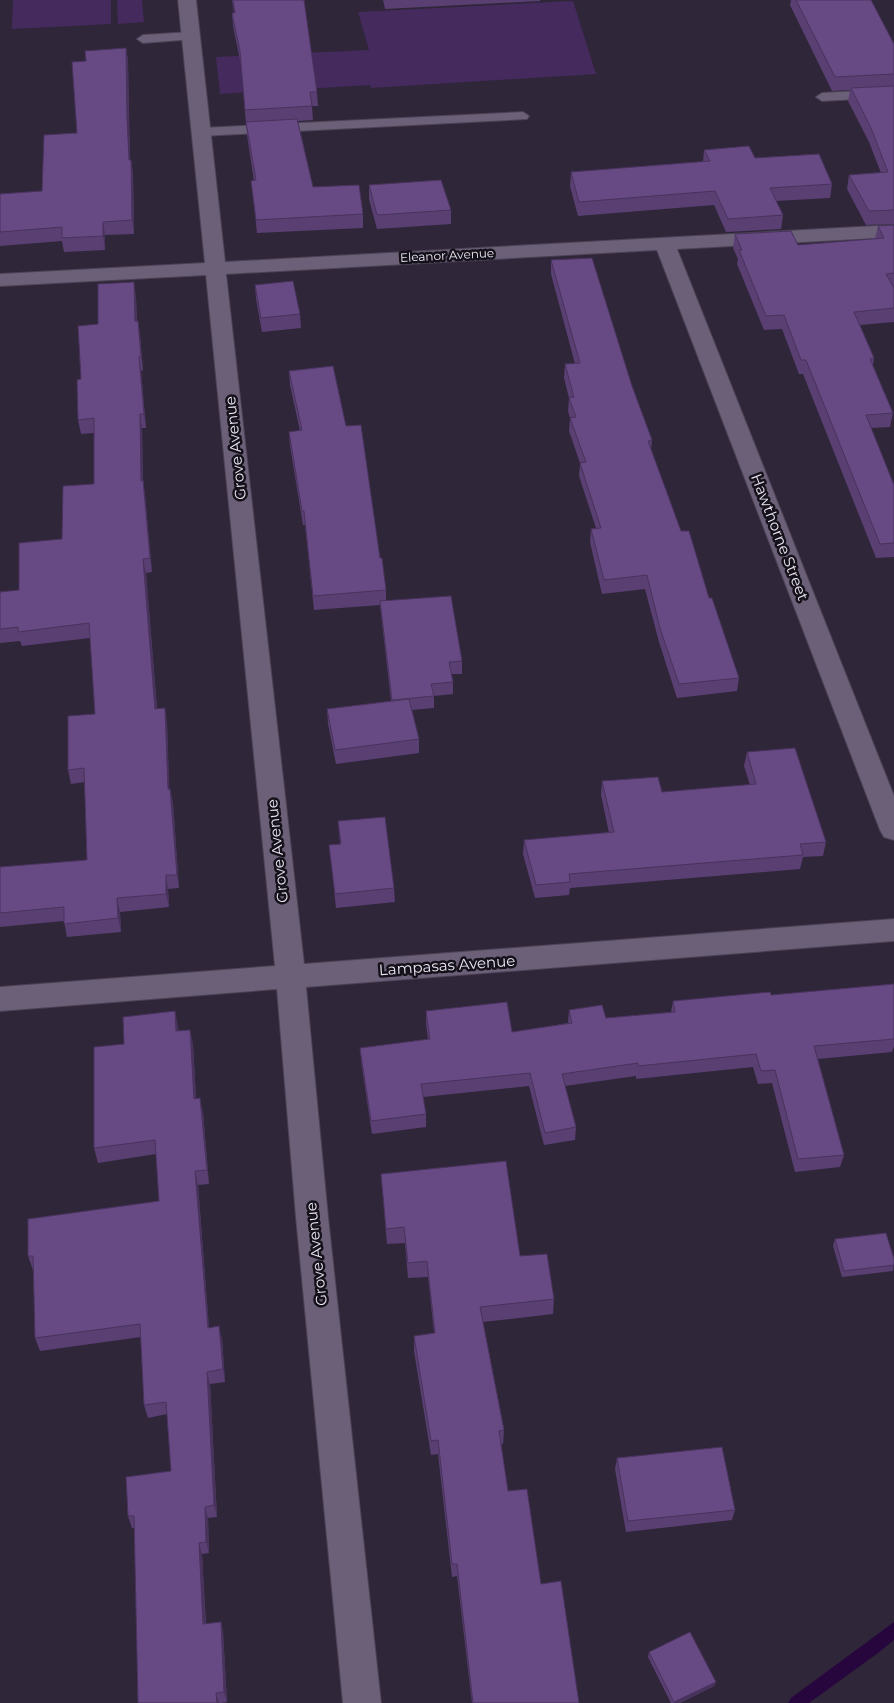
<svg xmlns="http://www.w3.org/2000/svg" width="894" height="1703" viewBox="0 0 894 1703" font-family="Montserrat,sans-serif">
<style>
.green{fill:#442a5d}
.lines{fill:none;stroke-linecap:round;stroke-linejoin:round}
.stream{fill:#26063d;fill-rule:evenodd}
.service-casing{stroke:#4b4254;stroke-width:2}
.minor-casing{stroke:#4b4254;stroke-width:2}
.service{fill:#6b6078;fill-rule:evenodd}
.minor{fill:#6b6078;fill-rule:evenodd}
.wall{fill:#593f72}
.shaded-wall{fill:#48335c}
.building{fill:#674984;stroke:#48335c}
.labels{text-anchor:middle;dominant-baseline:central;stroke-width:5;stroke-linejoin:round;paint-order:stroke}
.far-street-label{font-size:12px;fill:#ece6f4;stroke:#15111a}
.street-label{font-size:15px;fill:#ece6f4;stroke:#15111a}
</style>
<rect width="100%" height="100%" fill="#30263a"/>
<path class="green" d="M 13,0 L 111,0 L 111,24 L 12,29 Z
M 117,0 L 142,0 L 144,22 L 118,24 Z
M 573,1 L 596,74 L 371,88 L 370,85 L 220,94 L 216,57 L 369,50 L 358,12 Z"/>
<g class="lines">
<path class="stream" d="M 894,1622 L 894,1640 L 878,1653 L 809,1703 L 788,1703 L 791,1698 Z"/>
<defs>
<path id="service" d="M 191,32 L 195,33 L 197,36 L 195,39 L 143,43 L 137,39 L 143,35 Z
M 894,89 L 894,97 L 822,101 L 816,97 L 822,93 Z
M 523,112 L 529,116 L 527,119 L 201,136 L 195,132 L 201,128 Z"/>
<path id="minor" d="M 178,0 L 196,0 L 225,262 L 894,225 L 894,237 L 677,249 L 894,796 L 894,840 L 884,837 L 880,830 L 657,250 L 226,274 L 304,964 L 894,919 L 894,941 L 306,987 L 328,1217 L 381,1703 L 343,1703 L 296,1217 L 277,989 L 0,1011 L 0,987 L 275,966 L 206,275 L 0,286 L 0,274 L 205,263 Z"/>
</defs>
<use href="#service" class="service-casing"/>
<use href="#minor" class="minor-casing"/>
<use href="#service" class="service"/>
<use href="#minor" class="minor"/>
</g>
<path class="wall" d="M 232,0 L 304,0 L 317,92 L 318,106 L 312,106 L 313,120 L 298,121 L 313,187 L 363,214 L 363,228 L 257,233 L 253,195 L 254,181 L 247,135 L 241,65 L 233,26 L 232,13 L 234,13 Z
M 383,0 L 540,0 L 540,1 L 385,9 Z
M 791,0 L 871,0 L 894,44 L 894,224 L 866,225 L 847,189 L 849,175 L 881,173 L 869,142 L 848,101 L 850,90 L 832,91 L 790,5 Z
M 126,48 L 128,61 L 130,160 L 131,160 L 133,174 L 134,234 L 105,235 L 105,250 L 64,252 L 62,241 L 0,246 L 0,194 L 42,191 L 77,133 L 86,61 Z
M 704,150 L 755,158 L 832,184 L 830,198 L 776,201 L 783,215 L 781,229 L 726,232 L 714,205 L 578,216 L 570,186 L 571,172 L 703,162 Z
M 369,185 L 451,210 L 451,224 L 377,229 L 369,199 Z
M 894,225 L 894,322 L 860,325 L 874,358 L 873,365 L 893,413 L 890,427 L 871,428 L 894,485 L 894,557 L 876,558 L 803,374 L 799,374 L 782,329 L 764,330 L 737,264 L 738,259 L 733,248 L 735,234 L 798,245 L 875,239 L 878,226 Z
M 551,260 L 632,386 L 652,440 L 651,450 L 681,531 L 709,598 L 739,678 L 737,691 L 677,698 L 659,642 L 645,589 L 602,594 L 590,542 L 591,529 L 596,528 L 579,476 L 580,463 L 569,431 L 570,418 L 568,411 L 569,398 L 564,378 L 565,364 L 575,364 L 551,274 Z
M 255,285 L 300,314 L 301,328 L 262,332 L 256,299 Z
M 136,296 L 137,321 L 138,321 L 140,335 L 143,370 L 141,371 L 146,428 L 142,428 L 143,481 L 145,495 L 152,572 L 146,573 L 157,708 L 167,722 L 169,789 L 170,789 L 173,803 L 179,888 L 168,889 L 169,907 L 120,912 L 121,932 L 67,937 L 64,921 L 0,927 L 0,867 L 87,860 L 85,782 L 71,784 L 68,770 L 95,714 L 90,638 L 22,646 L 20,641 L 0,643 L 0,592 L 19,590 L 62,539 L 94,484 L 94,433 L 81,434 L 78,420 L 81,379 L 98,324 Z
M 289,371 L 346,426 L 380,558 L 386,590 L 386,601 L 462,661 L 462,674 L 451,674 L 453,682 L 453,694 L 434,696 L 434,708 L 412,710 L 419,739 L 419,753 L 336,764 L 328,724 L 327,709 L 391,701 L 381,614 L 380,605 L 314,610 L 305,525 L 303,525 L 290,446 L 289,432 L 300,431 L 290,385 Z
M 747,752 L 826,842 L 823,856 L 803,857 L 800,869 L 570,888 L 569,895 L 535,898 L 523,854 L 524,840 L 609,833 L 601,795 L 602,781 L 662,792 L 750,785 L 744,766 Z
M 338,821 L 394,888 L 395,902 L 336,908 L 329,845 L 340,844 Z
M 894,984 L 894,1046 L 892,1052 L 818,1059 L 844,1155 L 840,1167 L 795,1172 L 772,1083 L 758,1084 L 753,1067 L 636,1079 L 636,1076 L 565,1086 L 576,1127 L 575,1140 L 544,1145 L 529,1086 L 423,1097 L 426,1114 L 426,1127 L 372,1134 L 361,1061 L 360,1048 L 428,1039 L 426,1024 L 426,1011 L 512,1032 L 568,1023 L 569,1010 L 606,1018 L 671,1012 L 673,1001 L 771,995 Z
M 175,1011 L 178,1031 L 190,1030 L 193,1045 L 196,1098 L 203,1112 L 209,1184 L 198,1185 L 209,1328 L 222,1339 L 225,1382 L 210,1384 L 217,1517 L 208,1518 L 209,1553 L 202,1554 L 206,1624 L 221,1622 L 223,1632 L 227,1702 L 221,1703 L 138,1703 L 135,1528 L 132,1528 L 128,1516 L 171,1471 L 167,1414 L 148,1418 L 144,1405 L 141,1337 L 40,1351 L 35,1338 L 34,1270 L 33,1270 L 28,1256 L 159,1201 L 156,1154 L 98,1163 L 94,1148 L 124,1044 Z
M 381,1174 L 520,1256 L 554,1299 L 553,1314 L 483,1322 L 504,1430 L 503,1444 L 501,1444 L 508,1491 L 541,1584 L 579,1703 L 472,1703 L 457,1576 L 452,1577 L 438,1454 L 431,1455 L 414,1351 L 414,1336 L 434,1333 L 428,1277 L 408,1278 L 405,1243 L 387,1244 Z
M 835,1239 L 894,1259 L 893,1271 L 842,1277 L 833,1246 Z
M 617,1458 L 735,1510 L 732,1520 L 626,1532 L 615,1469 Z
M 649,1652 L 716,1682 L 714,1686 L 680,1703 L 671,1703 L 648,1657 Z"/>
<path class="shaded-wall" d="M 126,48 L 128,61 L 129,131 L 130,174 L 129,160 L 127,118 Z
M 131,160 L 133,174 L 134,234 L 132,220 Z
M 103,222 L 105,235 L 105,250 L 103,236 Z
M 134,282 L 136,296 L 137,335 L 135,321 Z
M 138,321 L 140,335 L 143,370 L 141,356 Z
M 139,357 L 141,371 L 146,428 L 144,414 Z
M 140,414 L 142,428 L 143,495 L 141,481 Z
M 143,480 L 145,495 L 152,572 L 150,558 Z
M 143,559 L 146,573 L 158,723 L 155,709 Z
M 165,708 L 167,722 L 170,803 L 168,789 Z
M 170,789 L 173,803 L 179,888 L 177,875 Z
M 166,875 L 168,889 L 169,907 L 166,894 Z
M 117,898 L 120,912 L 121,932 L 118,918 Z
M 175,1011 L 178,1026 L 179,1046 L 176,1031 Z
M 190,1030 L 193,1045 L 197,1113 L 194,1099 Z
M 200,1098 L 203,1112 L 209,1184 L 207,1170 Z
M 195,1171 L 198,1185 L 210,1341 L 208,1328 Z
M 219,1326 L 222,1339 L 225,1382 L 223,1369 Z
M 207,1372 L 210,1384 L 217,1517 L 214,1505 Z
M 205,1507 L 208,1518 L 209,1553 L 206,1542 Z
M 199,1543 L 202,1554 L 206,1635 L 203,1624 Z
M 221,1622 L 223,1632 L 227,1702 L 224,1692 Z
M 716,1682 L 714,1686 L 680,1703 L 674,1703 L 674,1702 Z
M 216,1693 L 219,1703 L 217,1703 Z"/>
<path class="building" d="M 233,0 L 304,0 L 317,92 L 310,92 L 312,106 L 245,110 L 240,51 L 232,13 L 235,13 Z
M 796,0 L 871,0 L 894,44 L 894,74 L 835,77 Z
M 126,48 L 127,118 L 129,160 L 131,160 L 132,220 L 103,222 L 103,236 L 62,238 L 62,227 L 0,232 L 0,194 L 42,191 L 44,135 L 77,133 L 72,62 L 86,61 L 85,51 Z
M 894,86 L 894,210 L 869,211 L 849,175 L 888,172 L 871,128 L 851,88 Z
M 297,119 L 313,187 L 359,185 L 363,214 L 256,220 L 251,181 L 256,180 L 246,122 Z
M 749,146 L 755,158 L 819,154 L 832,184 L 770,188 L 783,215 L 728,219 L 715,191 L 579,202 L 571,172 L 710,161 L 704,150 Z
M 441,180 L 451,210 L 377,215 L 369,185 Z
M 894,225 L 894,273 L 886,274 L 894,288 L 894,308 L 854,312 L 874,358 L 870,359 L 893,413 L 866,415 L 894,485 L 894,543 L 880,544 L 806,360 L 801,360 L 784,315 L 766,316 L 739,250 L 742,250 L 735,234 L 791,231 L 798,245 L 884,238 L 878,226 Z
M 592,258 L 632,386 L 652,440 L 648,441 L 681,531 L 689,531 L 709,598 L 712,598 L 739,678 L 679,684 L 660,628 L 647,575 L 604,580 L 591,529 L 601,528 L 580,463 L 586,462 L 570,418 L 576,417 L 569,398 L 574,397 L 565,364 L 580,363 L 551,260 Z
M 293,281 L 300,314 L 261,318 L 255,285 Z
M 134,282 L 135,321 L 138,321 L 141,356 L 139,357 L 144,414 L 140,414 L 141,481 L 143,480 L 150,558 L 143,559 L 155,709 L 165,708 L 168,789 L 170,789 L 177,875 L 166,875 L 166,894 L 117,898 L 118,918 L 64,924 L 64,907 L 0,913 L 0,867 L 87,860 L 84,768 L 68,770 L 68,716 L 95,714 L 89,623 L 18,632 L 18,627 L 0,629 L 0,592 L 19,590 L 19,543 L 62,539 L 63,486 L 94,484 L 94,418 L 78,420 L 77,380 L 81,379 L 78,326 L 98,324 L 98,284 Z
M 333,366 L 346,426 L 361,425 L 380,558 L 382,558 L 386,590 L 313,596 L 304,511 L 302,511 L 289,432 L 302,430 L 289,371 Z
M 451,596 L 462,661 L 449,662 L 453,682 L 431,684 L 434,696 L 392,700 L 380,601 Z
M 409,699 L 419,739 L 335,750 L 327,709 Z
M 795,748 L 826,842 L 800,844 L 803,855 L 569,874 L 570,882 L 536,885 L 524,840 L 614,832 L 602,781 L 658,777 L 662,792 L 756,784 L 747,752 Z
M 385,817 L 394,888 L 335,894 L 329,845 L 341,844 L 338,821 Z
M 894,984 L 894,1039 L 814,1046 L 844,1155 L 798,1159 L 775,1070 L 761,1071 L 756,1054 L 638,1066 L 638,1063 L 562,1074 L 576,1127 L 545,1133 L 530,1073 L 421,1084 L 426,1114 L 371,1121 L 360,1048 L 430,1039 L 426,1011 L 507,1002 L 512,1032 L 572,1023 L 569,1010 L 602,1005 L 606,1018 L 675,1012 L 673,1001 L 770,992 L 771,995 Z
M 175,1011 L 176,1031 L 190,1030 L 194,1099 L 200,1098 L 207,1170 L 195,1171 L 208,1328 L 219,1326 L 223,1369 L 207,1372 L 214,1505 L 205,1507 L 206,1542 L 199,1543 L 203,1624 L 221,1622 L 224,1692 L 216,1693 L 217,1703 L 138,1703 L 134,1516 L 128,1516 L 126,1477 L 171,1471 L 166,1402 L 144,1405 L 140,1324 L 35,1338 L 33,1256 L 28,1256 L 28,1219 L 159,1201 L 155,1140 L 94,1148 L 94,1047 L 124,1044 L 123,1017 Z
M 506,1161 L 520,1256 L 547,1254 L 554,1299 L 480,1307 L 504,1430 L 499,1431 L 508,1491 L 527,1489 L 541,1584 L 561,1581 L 579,1703 L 473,1703 L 457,1564 L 452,1564 L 438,1440 L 431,1441 L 414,1336 L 435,1333 L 427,1261 L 408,1263 L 404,1227 L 386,1229 L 381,1174 Z
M 886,1233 L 894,1259 L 894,1265 L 844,1271 L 835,1239 Z
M 722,1447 L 735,1510 L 628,1521 L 617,1458 Z
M 690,1632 L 716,1682 L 674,1702 L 649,1652 Z"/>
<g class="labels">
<g class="far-street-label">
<text transform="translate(447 255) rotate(-3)">Eleanor Avenue</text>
</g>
<g class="street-label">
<text transform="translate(235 448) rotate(-96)">Grove Avenue</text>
<text transform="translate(780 537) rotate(69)">Hawthorne Street</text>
<text transform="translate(277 851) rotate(-96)">Grove Avenue</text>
<text transform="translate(447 965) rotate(-4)">Lampasas Avenue</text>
<text transform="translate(316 1254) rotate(-96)">Grove Avenue</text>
</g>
</g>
</svg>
